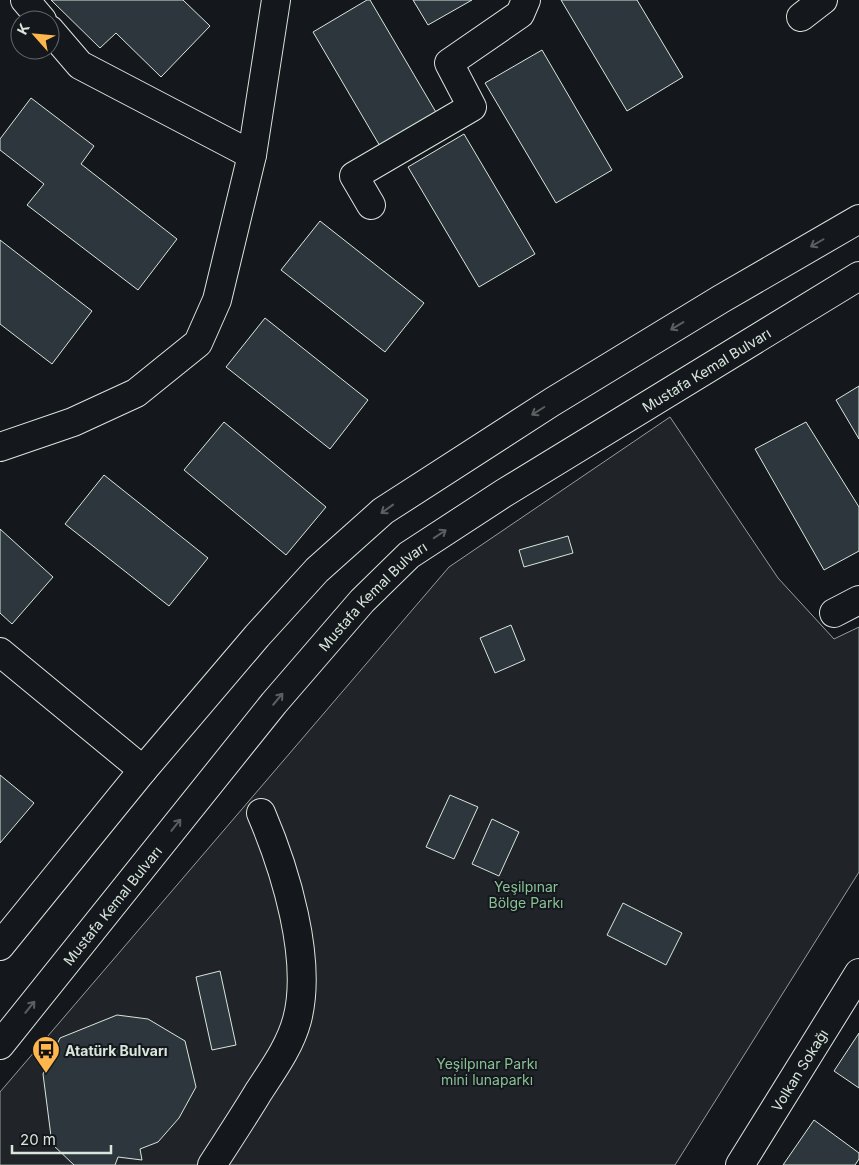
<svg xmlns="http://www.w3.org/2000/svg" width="859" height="1165" viewBox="0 0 859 1165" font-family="Inter,sans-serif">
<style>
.green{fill:#202428;stroke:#939e99}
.building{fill:#2c363c;stroke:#d8e6dc}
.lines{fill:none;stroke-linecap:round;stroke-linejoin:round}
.minor-casing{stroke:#d8e6dc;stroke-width:30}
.major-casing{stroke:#d8e6dc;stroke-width:30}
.minor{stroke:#14181c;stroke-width:28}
.major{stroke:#14181c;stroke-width:28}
.oneway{stroke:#59605f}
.labels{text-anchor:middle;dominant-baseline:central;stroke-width:4;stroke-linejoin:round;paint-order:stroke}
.street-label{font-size:14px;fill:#d8e6dc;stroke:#14181c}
.park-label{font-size:14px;fill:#8ac095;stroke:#14181c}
.poi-label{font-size:14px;font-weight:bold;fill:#d8e6dc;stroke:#14181c;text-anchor:start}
</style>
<rect width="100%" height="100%" fill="#14181c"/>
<path class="green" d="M 670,417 L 778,578 L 834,639 L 859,627 L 859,872 L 675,1165 L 0,1165 L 0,1092 L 449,567 Z"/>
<path class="building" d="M 51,0 L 183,0 L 210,26 L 161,77 L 116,33 L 100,48 Z
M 367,0 L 370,0 L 440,119 L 384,153 L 313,32 Z
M 413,0 L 472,0 L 428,25 Z
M 561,0 L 637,0 L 683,77 L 627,111 Z
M 542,50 L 612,170 L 556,203 L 485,83 Z
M 31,98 L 94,146 L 81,164 L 177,239 L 138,290 L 27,205 L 44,184 L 0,150 L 0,139 Z
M 464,134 L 535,254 L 479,287 L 408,167 Z
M 320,221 L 424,303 L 385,352 L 281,270 Z
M 0,240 L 92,311 L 52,364 L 0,324 Z
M 265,318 L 368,400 L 330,449 L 226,367 Z
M 859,386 L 859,439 L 836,400 Z
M 224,422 L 326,507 L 286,555 L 184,470 Z
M 806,422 L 859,507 L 859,551 L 824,570 L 755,449 Z
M 104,475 L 208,558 L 169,606 L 65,524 Z
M 0,529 L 53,577 L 12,624 L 0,613 Z
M 568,536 L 573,553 L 524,567 L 519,550 Z
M 511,625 L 525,660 L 495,673 L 480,638 Z
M 0,775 L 34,803 L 0,843 Z
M 450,795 L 478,807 L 454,859 L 426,847 Z
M 492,819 L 519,832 L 499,876 L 472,864 Z
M 623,903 L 682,933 L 666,965 L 607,935 Z
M 220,971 L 236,1045 L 212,1050 L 196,977 Z
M 117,1015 L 148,1019 L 185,1041 L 196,1087 L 179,1118 L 158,1142 L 140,1149 L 142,1160 L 118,1157 L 115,1165 L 74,1165 L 52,1144 L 43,1074 L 60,1038 Z
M 859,1033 L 859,1088 L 834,1071 Z
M 814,1120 L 859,1153 L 859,1159 L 855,1165 L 783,1165 Z"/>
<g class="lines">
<defs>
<g id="minor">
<path d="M 25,0 L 42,20"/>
<path d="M 801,17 L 823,0"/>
<path d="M 50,30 L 80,65 L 252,155"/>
<path d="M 371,205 L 354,176 L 472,107 L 449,63 L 520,14 L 526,0"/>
<path d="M 0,447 L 73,422 L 136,393 L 198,343 L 217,300 L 252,155 L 276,0"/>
<path d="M 834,613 L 859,600"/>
<path d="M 0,652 L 143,770"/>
<path d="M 212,1165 C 228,1140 244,1116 259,1091 C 274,1068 290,1046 297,1020 C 313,959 285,869 261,813"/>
<path id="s1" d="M 740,1165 L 859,973"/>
</g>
<g id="major">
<path d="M 0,946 L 143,770 L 257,636 L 317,570 L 383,511 L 552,402 L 721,299 L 859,219"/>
<path id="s2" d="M 0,1045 L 274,703 L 362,601 L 409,555 L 504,493 L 859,276"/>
</g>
</defs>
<use href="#minor" class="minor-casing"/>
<use href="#major" class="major-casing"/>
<use href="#minor" class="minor"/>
<use href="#major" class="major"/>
</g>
<defs><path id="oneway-shaft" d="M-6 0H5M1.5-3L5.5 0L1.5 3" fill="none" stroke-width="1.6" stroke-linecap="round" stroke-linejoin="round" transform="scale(1.25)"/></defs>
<g class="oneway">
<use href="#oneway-shaft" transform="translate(817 243) rotate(150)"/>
<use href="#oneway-shaft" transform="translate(677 326) rotate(149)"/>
<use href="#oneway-shaft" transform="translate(538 411) rotate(148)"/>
<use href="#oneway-shaft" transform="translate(387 509) rotate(144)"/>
<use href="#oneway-shaft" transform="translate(440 534) rotate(-34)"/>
<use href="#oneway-shaft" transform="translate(278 699) rotate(-50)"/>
<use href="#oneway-shaft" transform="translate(176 825) rotate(-51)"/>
<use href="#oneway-shaft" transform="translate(30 1007) rotate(-51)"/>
</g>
<defs>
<symbol id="bus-pin" viewBox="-11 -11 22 30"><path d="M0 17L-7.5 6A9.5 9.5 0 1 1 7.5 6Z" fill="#ffb74d" stroke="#14181c"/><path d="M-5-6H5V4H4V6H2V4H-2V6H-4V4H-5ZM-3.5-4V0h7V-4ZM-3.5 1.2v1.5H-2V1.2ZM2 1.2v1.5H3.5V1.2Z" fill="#111"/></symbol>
</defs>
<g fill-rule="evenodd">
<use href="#bus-pin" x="30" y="1034" width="32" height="43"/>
</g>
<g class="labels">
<g class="street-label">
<text stroke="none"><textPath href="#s2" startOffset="989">Mustafa Kemal Bulvarı</textPath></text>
<text stroke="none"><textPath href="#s2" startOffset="584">Mustafa Kemal Bulvarı</textPath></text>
<text stroke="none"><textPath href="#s2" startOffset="179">Mustafa Kemal Bulvarı</textPath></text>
<text stroke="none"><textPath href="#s1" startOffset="112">Volkan Sokağı</textPath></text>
</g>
<g class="park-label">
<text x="526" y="886">Yeşilpınar<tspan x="526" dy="16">Bölge Parkı</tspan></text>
<text x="487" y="1063">Yeşilpınar Parkı<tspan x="487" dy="16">mini lunaparkı</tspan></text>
</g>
<g class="poi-label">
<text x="65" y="1050">Atatürk Bulvarı</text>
</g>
</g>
<g transform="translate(35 35) rotate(297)"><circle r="24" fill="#14181c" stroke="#626a69"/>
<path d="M0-4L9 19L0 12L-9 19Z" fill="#ffb74d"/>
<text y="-8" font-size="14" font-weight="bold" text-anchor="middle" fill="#d8e6dc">K</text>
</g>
<path d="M12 1145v8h99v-8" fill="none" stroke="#d8e6dc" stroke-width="2.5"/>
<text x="20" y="1145" font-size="15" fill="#d8e6dc" stroke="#14181c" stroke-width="4" paint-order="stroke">20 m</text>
</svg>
